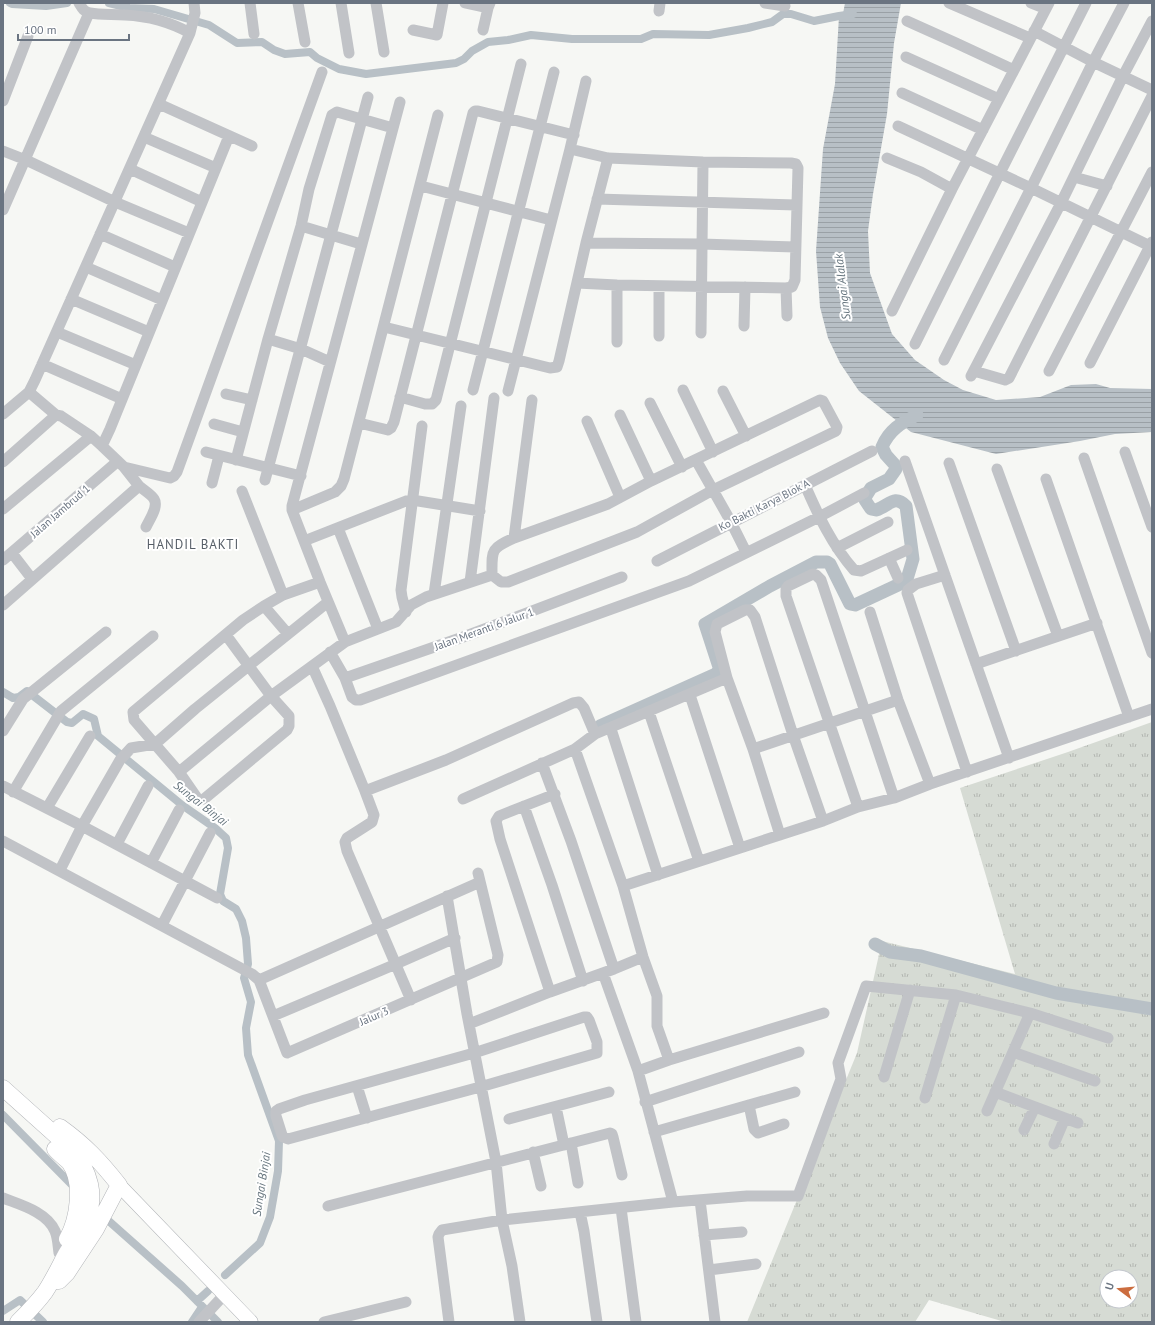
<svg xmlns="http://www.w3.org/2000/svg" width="1155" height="1325" viewBox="0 0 1155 1325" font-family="'PT Sans',sans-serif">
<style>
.grass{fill:url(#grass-tufts);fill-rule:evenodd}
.water{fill:url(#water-rules)}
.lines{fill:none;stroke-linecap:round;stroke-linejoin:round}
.canal{stroke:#b8c0c6;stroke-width:8}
.river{stroke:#b8c0c6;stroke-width:13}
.major-casing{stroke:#b2b5b9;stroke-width:15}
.highway-casing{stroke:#b2b4b8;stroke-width:17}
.minor{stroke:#c1c3c7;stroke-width:11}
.major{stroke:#fff;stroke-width:14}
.highway{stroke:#fff;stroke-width:16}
.labels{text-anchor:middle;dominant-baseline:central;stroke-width:4;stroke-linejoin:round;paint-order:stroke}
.street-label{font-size:11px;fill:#6a7481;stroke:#fff}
.water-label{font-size:12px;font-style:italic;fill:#65747d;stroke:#fff}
.quarter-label{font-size:13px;letter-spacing:1px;fill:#565e67;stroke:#fff}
</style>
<defs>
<pattern id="grass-tufts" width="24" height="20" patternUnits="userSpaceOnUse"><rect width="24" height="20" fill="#d6dbd4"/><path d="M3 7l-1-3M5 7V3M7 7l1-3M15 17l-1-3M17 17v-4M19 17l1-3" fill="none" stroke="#b2b6b1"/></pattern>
<pattern id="water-rules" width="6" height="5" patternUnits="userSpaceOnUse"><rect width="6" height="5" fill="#b8c0c6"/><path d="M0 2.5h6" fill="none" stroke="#9aa1a6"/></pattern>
</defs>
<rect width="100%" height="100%" fill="#f6f7f4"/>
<path class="grass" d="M 1152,722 L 1152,1322 L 1005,1322 L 929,1300 L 915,1322 L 747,1322 L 857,1053 L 882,941 L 1015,974 L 960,788 L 1068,752 ZM 1107,1277 L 1131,1277 L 1131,1301 L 1107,1301 Z"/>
<path class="water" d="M 845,3 L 901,3 L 894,43 L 887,114 L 873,194 L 868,231 L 870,273 L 892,334 L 915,360 L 944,380 L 963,390 L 996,400 L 1040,397 L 1071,385 L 1096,384 L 1110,388 L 1152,389 L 1152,432 L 1115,434 L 1080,441 L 996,454 L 911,432 L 859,391 L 840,363 L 828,338 L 820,307 L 816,251 L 823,149 L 835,84 L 839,16 L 842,19 Z"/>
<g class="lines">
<path class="canal" d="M 10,3 L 12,4 L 46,6 L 67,3
M 109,3 L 129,8 L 154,9 L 209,25 L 237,43 L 262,42 L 274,50 L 285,54 L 310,52 L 317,58 L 339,69 L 366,74 L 456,63 L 464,59 L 472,51 L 488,42 L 508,40 L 531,35 L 572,39 L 641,39 L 653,34 L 709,35 L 748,28 L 772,22 L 783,14 L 791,14 L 814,21 L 839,16 L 853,14
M 3,692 L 13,698 L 19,697 L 27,691 L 67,722 L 72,723 L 83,714 L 94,719 L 98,736 L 182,805 L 215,828 L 226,838 L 228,848 L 220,894 L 223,901 L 236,909 L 242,921 L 246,938 L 248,964 L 244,978 L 251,1002 L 246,1028 L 248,1055 L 279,1141 L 278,1171 L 270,1217 L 260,1243 L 225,1275
M 3,1115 L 77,1190
M 102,1215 L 182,1286 L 218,1322
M 197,1301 L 208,1291
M 3,1311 L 20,1300 L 43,1322
M 192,1322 L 202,1307"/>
<path class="river" d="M 600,726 L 716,674 L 719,670 L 719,667 L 705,624 L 770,586 L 816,562 L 827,562 L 830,564 L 850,604 L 855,605 L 900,584 L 907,579 L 913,559 L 906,506 C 894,494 889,506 876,510 L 871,509 L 865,500 L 866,496 L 871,488 L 889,479 L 896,469 L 895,465 L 886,455 L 882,447 C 889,430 901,423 917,415
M 875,944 L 890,952 L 921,956 L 1056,993 L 1152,1009"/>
<defs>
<path id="major" d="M 119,1185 L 251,1322"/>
<path id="highway" d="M 3,1088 L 71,1149 C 90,1170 98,1197 85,1223 C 80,1234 72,1244 66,1254 C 59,1267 53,1280 45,1292 C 37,1303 28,1312 18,1322
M 55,1149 C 59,1154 65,1158 69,1162 C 84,1182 78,1219 67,1239
M 59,1281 L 67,1273 L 96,1229 L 119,1185 C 100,1161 85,1145 60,1127"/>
</defs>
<use href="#major" class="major-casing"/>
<use href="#highway" class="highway-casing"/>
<path class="minor" d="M 79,3 C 82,8 84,12 90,13 C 101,15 113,14 125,15 C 148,16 170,22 190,33
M 250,3 L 254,34
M 298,3 L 305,42
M 341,3 L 349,53
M 376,3 L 384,52
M 465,3 L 488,8 L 490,3
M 765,3 L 785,6
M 949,3 L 1030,38
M 1031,3 L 1046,9
M 659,11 L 660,3
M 907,21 L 956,43 L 1014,70
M 413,30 L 437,35 L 443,3
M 483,30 L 488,8
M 1034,31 L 1093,62 L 1152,90
M 906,57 L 999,99
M 902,93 L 983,130
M 3,101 L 28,36
M 159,104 L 252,146
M 898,126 L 1031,188 L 1150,246
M 144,137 L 216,168
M 570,149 L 608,158 L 703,162 L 791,163 L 796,164 L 798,168 L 795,280 L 792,287 L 786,288 L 617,285 L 577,283
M 3,151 L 26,160 L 115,202 L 189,233
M 887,158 L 921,172 L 952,189
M 130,169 L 202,202
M 1074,177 L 1107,186
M 421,186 L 551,220
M 597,199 L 796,205
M 3,210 L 89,13
M 301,226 L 361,244
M 100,234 L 175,267
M 586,243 L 701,244 L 795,247
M 86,267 L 162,300
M 659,286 L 659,336
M 786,288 L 787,316
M 71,299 L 149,332
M 892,311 L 952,189 L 1049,3
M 744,326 L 745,287
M 384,327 L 550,368 L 557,367 L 559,361 L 586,243 L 608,158
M 57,332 L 136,365
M 701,333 L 703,162
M 268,339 L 301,349 L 330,362
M 617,342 L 617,285
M 915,344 L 1000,173 L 1086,3
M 944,360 L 1031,188 L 1093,62 L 1124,3
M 1090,363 L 1152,242
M 42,364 L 122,399
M 974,371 L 1005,380 L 1009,378 L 1152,96
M 1049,371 L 1152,172
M 971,376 L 1061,203 L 1123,76 L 1152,21
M 473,390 L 554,72
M 683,390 L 713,452
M 508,391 L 570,149 L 586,81
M 723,391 L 746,436
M 29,392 L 56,415 L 61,416 L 91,436 L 102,446 L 110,429 L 229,136
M 226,394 L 252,400
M 400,397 L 425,404 L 432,404 L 436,400 L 521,64
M 650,403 L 682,467
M 3,414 L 29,392 L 35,380 L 190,33 L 195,13 L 194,3
M 620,415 L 651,481
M 587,421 L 620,497
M 359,423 L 388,430 L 391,428 L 394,422 L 473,113 L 475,111 L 478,111 L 574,135
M 214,424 L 243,432
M 206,452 L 301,476
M 1125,452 L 1152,527
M 1084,458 L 1152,653
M 236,460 L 268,339 L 301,226 L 309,189 L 332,115 L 337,112 L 393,128
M 696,460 L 731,522 L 746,552
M 905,461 L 1009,758
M 3,462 L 56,415
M 949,463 L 1016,651
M 124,467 L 170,478 L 174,476 L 177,472 L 322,72
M 997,469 L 1058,636
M 1046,479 L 1129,717
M 265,480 L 368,97
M 212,483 L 219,456
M 805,485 C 818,515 832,545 854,570 L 861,571 L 907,550
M 139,486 C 144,490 152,495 154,499 C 159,507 149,520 146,527
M 242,491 L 283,595
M 3,509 L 91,436
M 292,510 L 335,492 L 341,486 L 344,479 L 438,115
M 338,528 L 378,629
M 514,538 L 532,400
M 304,541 L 406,501 L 412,500 L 480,511
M 837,548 L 888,522
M 12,553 L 32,579
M 889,558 L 898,578
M 3,560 L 118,461
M 657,561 L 872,451
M 945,575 L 916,584 L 908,590 L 907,593 L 967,772
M 470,582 L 494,398
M 434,594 L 461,406
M 3,605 L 139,486 L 124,467 L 102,446
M 264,606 L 288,634
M 406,612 L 402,597 L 401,590 L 422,426
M 870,612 L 898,700 L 930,784
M 226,635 L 271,696 L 289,716 L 289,726 L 287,730 L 204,799 L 200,800 L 197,798 L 179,772 L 134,720 L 133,712 L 243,620 L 264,606 L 283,595 L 320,582
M 345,642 L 320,582 L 292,510 L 292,506 L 400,102
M 330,652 L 345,678 L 352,697 L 356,700 L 360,700 L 689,581 L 819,517 L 864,493
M 976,664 L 1097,623
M 312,666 L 330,706 L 365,791 L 446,760 L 573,703 L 579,702 L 584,708 L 595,734 L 575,749
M 345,678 L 466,636 L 622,577
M 690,695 L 740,848
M 649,712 L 699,861
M 611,729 L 658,875
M 3,731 L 23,699 L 106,632
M 595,734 L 727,678
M 753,749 L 898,700
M 542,763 L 571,841 L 614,969
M 179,772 L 271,696 L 345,642 L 396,622 L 411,605 L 426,597 L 492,575 L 501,582 L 508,582 L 637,532 L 713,490 L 836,431 L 837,427 L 823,401 L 820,400 L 651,481 L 608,504 L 514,538 C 490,549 492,550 492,575
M 3,786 L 82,826 L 217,898
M 365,791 L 374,815 L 372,822 L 347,838 L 345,842 L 347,851 L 411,1000
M 13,792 L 61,711 L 153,636
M 555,794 L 499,816 L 496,821 L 500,839 L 550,992 L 614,969 L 643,957
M 463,799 L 575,749 L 623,886 L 643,957 L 657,996 L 657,1026 L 669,1060
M 524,806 L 552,885 L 583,981
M 858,807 L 786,596 L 786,589 L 788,586 L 813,574 L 816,575 L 821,580 L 894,798
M 47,808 L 90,736
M 780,835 L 753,749 L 727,678 L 715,632 L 717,624 L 745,610 L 750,610 L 755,617 L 793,735 L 823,821
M 3,841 L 252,974 L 259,980 L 287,1053 L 497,962 L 498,955 L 478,873
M 117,844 L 148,786
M 151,863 L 179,810
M 60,870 L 82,826 L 120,760 L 131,748 L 155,744 L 195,709 L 328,602
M 623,886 L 823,821 L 858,807 L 894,798 L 930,784 L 1152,709
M 447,896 L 467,1014 L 496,1162 L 502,1220 L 512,1266 L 520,1322
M 162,925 L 210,833
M 603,973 L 638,1071 L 673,1202 L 747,1196 L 798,1196 L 841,1079 L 838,1063 L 866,986 L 956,995 L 1030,1013 L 1108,1038
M 259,980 L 480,882
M 273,1016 L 396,964 L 455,938
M 584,1017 L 587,1017 L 589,1020 L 597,1042 L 597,1053 L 480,1087 L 288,1139 L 283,1137 L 282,1135 L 276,1116 L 276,1111 L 279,1109 L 305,1100 L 474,1053 Z
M 469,1024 L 550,992
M 1013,1052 L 1095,1081
M 638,1071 L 669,1060 L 824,1013
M 884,1077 L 910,990
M 357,1086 L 367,1118
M 995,1092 L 1078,1123
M 925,1098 L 956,995
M 645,1102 L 799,1052
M 749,1105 L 754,1129 L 758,1133 L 784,1124
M 556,1107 L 564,1145
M 987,1111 L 1030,1013
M 509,1119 L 609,1092
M 1024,1130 L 1035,1107
M 654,1132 L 795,1092
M 571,1143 L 578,1183
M 1054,1144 L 1065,1118
M 533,1152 L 541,1186
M 3,1198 C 21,1205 47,1212 55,1231 C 58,1238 58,1246 59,1253
M 700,1200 L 715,1322
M 328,1206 L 610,1133 L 612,1134 L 613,1137 L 622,1175
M 621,1208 L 636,1322
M 580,1212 L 584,1231 L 597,1322
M 704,1235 L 742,1232
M 709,1270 L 756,1264
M 199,1322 L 224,1295
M 324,1322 L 406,1302
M 449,1322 L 438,1237 L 439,1234 L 442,1230 L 502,1220 L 673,1202"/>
<use href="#major" class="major"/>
<use href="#highway" class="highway"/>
</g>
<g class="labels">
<g class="street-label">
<text transform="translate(764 505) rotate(-27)">Ko Bakti Karya Blok A</text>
<text transform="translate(60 511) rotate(-41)">Jalan Jambrud 1</text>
<text transform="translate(484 629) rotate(-20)">Jalan Meranti 6 Jalur 1</text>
<text transform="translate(374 1016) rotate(-23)">Jalur 3</text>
</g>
<g class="water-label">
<text transform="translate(842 287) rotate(-97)">Sungai Alalak</text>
<text transform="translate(201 803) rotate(38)">Sungai Binjai</text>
<text transform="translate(261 1184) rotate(-81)">Sungai Binjai</text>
</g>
<g class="quarter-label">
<text x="193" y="544">HANDIL BAKTI</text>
</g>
</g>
<rect width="1155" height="1325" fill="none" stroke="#6a7481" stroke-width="8"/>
<g transform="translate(1119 1289) rotate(286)"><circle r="19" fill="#ffffff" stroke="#c3c7cd"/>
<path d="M0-3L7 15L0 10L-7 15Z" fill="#cc6d3f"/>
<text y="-6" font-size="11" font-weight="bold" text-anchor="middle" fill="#6a7481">U</text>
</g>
<path d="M18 34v6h111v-6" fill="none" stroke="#6a7481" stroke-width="2"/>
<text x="24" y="34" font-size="12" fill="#6a7481" stroke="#ffffff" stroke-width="3" paint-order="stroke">100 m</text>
</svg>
